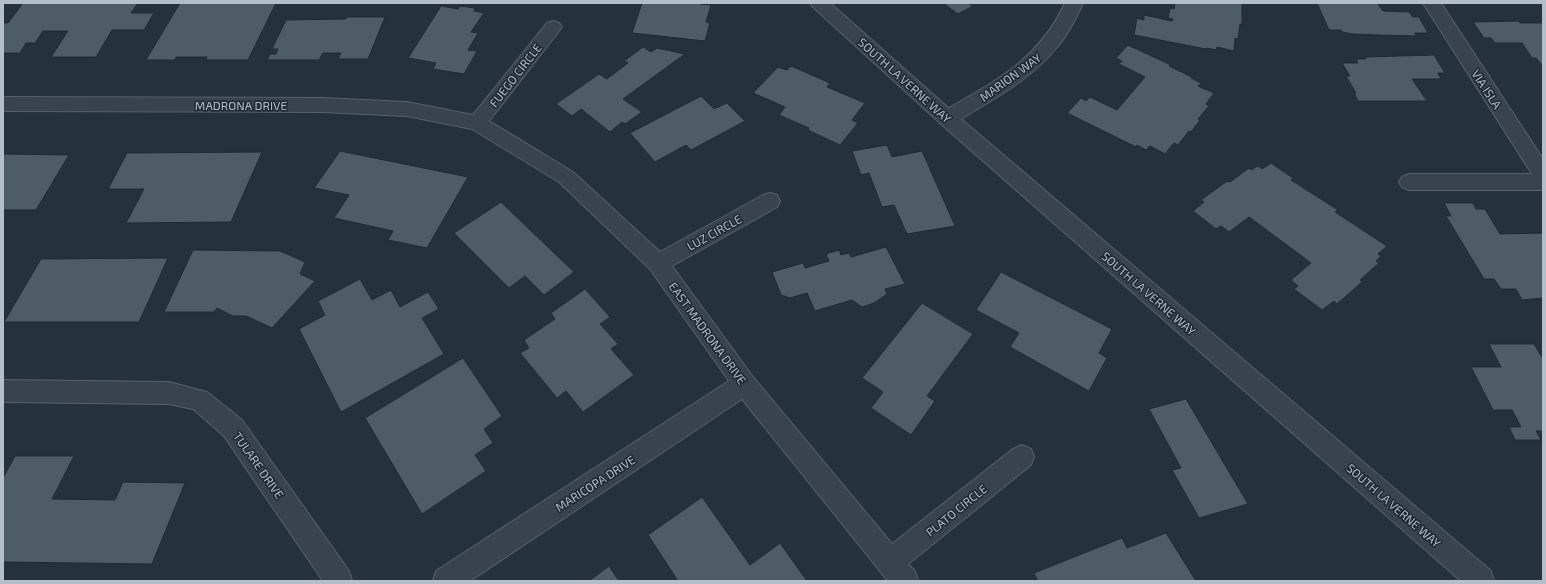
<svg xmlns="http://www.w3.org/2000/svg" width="1546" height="584" viewBox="0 0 1546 584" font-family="'Exo 2',sans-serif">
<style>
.building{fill:#4e5c67;stroke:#202a34}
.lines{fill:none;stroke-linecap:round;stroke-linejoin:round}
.minor-casing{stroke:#57616b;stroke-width:2}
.tertiary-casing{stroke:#57616b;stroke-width:2}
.minor{fill:#39434d;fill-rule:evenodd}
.tertiary{fill:#39434d;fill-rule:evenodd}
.labels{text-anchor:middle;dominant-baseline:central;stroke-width:3;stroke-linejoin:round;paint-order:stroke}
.street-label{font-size:12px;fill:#b4bec8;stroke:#1e2832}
</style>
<rect width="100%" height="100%" fill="#25313d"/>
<path class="building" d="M 23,3 L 138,3 L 131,13 L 154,13 L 144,30 L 112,30 L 96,57 L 51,57 L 68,31 L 43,31 L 35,43 L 26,43 L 20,53 L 3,53 L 3,23 L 8,23 Z
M 180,3 L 276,3 L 248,60 L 206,60 L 207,57 L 176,57 L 175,60 L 146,60 Z
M 642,3 L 700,3 L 700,4 L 711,5 L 706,22 L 710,23 L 705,41 L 632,33 Z
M 943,3 L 972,3 L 970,4 L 973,6 L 958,14 Z
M 1175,3 L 1242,3 L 1242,25 L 1240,24 L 1238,39 L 1235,38 L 1234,51 L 1217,47 L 1216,50 L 1207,48 L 1206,49 L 1134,35 L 1137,18 L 1144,20 L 1144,15 L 1172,21 L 1173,19 L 1168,18 L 1170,8 L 1174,9 Z
M 1317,3 L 1377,3 L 1383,11 L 1409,12 L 1413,17 L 1419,17 L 1428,33 L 1415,33 L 1416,36 L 1379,35 L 1352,34 L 1342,32 L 1341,30 L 1329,30 Z
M 441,6 L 458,9 L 460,6 L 475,8 L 474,11 L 484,13 L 471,32 L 478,33 L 468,50 L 477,51 L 464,74 L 433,69 L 436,63 L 408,58 Z
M 347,17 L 385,17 L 368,59 L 338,59 L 341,53 L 323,53 L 319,60 L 267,60 L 270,54 L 276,54 L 278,49 L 272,49 L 286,20 L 346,19 Z
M 1519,21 L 1520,23 L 1543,23 L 1543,64 L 1541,64 L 1536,58 L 1532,58 L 1522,43 L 1495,43 L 1491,38 L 1484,38 L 1473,22 Z
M 1128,45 L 1171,65 L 1169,66 L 1192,77 L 1191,78 L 1201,83 L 1198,86 L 1214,93 L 1206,104 L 1209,106 L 1198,119 L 1200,120 L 1191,132 L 1189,131 L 1178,145 L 1174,143 L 1165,154 L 1150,146 L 1146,150 L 1137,145 L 1136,147 L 1067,113 L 1081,98 L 1086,101 L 1090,97 L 1117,110 L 1145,77 L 1119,64 L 1122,61 L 1116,58 Z
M 643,47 L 651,52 L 657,48 L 685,54 L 623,99 L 642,112 L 625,124 L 622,122 L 610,132 L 581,109 L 572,116 L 556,104 L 599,74 L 607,79 L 628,63 L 624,61 Z
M 1434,55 L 1445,73 L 1438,73 L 1441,79 L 1412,79 L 1427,101 L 1358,101 L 1354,93 L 1356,93 L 1346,76 L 1350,76 L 1342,63 L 1358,63 L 1356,59 L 1366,59 L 1365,57 Z
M 791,66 L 830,83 L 827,87 L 865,103 L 852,120 L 858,123 L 840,145 L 808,130 L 809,128 L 779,115 L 785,107 L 753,93 L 778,67 L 787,70 Z
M 701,96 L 714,109 L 727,103 L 745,121 L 691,150 L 686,145 L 655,162 L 630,133 Z
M 887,145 L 892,157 L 922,151 L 955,226 L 907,234 L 894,205 L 882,207 L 869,173 L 861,175 L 852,151 Z
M 340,151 L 468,177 L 427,248 L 388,240 L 393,231 L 334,218 L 349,195 L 314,188 Z
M 262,152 L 231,222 L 126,223 L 144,189 L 108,189 L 127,153 Z
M 3,154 L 69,155 L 36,210 L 3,210 Z
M 1271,163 L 1293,178 L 1291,180 L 1338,210 L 1335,212 L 1387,246 L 1378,254 L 1381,256 L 1376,261 L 1379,263 L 1360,280 L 1362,282 L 1337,304 L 1334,301 L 1322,310 L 1294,289 L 1298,286 L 1291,280 L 1311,263 L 1249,217 L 1229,232 L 1221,226 L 1216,229 L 1193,211 L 1204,202 L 1201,200 L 1227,181 L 1230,182 L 1249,168 L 1251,170 L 1258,166 L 1262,169 Z
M 501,202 L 574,272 L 544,295 L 525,276 L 509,288 L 454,233 Z
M 1444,203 L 1473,203 L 1476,209 L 1485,209 L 1500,234 L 1543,233 L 1543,298 L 1522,300 L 1516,289 L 1501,289 L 1494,279 L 1484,279 L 1446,216 L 1451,216 Z
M 886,247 L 905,284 L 885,289 L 887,294 L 874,303 L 862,307 L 852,300 L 815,311 L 807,293 L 790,298 L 781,295 L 772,272 L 803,263 L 805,268 L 829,261 L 826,254 L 839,250 L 841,255 L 849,253 L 851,257 Z
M 193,250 L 280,251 L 305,262 L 300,274 L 315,281 L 272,328 L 246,316 L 233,316 L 217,308 L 214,312 L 164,312 Z
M 168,258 L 139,322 L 4,322 L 41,259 Z
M 1001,272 L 1112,329 L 1099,353 L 1107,358 L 1089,391 L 1010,347 L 1019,333 L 976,310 Z
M 360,279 L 372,300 L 391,290 L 400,307 L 428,292 L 439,309 L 422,318 L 444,354 L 341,412 L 299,329 L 325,315 L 318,301 Z
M 585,289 L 610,317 L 600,324 L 618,344 L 611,349 L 634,375 L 583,412 L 566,391 L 557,398 L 520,353 L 529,348 L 524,340 L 555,319 L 551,313 Z
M 922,303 L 973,334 L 927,396 L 935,401 L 911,435 L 871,408 L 883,392 L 862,378 Z
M 1489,344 L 1534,344 L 1543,359 L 1543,431 L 1536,431 L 1541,440 L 1515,440 L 1509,427 L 1521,427 L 1512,410 L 1493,410 L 1471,367 L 1501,367 Z
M 463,358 L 502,416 L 484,429 L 493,443 L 475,455 L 486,471 L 422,514 L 365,418 Z
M 1186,399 L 1248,504 L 1199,518 L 1172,470 L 1181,468 L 1149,409 Z
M 15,456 L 74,456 L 52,499 L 115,500 L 123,482 L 185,483 L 152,564 L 3,562 L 3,478 Z
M 702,497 L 750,565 L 780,543 L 807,581 L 678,581 L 648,535 Z
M 1166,533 L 1196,581 L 1038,581 L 1034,573 L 1122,538 L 1127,548 Z
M 609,566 L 619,581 L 589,581 Z"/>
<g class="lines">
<defs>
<path id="minor" d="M 1065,3 L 1083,3 C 1076,18 1069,33 1058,46 C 1036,74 1004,93 974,111 C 966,116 958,122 949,124 C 946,125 943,124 940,123 L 937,118 L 940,113 C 993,83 1039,60 1065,3 Z
M 1423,3 L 1441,3 L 1543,159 L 1543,190 L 1409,190 L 1402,187 L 1399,182 L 1402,177 L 1409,174 L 1532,174 Z
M 553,21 L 559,23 L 562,27 L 559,31 L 489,121 L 573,172 L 660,252 L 763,195 L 770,193 L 777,195 L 780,201 L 777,207 L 672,266 L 753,377 L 892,544 L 1013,449 L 1022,445 L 1031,449 L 1034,457 L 1031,465 L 908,564 L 915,571 L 918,581 L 888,581 L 742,399 L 470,581 L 433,581 L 436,571 L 729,381 L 650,269 L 559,182 L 472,129 L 407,116 L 322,112 L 3,111 L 3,97 L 322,98 L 407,102 L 473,115 L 547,23 Z
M 3,380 L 169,382 L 207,392 L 242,420 L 349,571 L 352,581 L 323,581 L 224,436 L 193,409 L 169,404 L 3,402 Z"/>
<path id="tertiary" d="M 810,3 L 830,3 L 954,113 L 1491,571 L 1494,581 L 1461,581 L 940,123 L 813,7 Z"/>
</defs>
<use href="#minor" class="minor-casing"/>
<use href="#tertiary" class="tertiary-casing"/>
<use href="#minor" class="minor"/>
<use href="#tertiary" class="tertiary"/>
</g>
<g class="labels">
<g class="street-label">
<text transform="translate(515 75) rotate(-52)">FUEGO CIRCLE</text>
<text transform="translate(1010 77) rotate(-36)">MARION WAY</text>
<text transform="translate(905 80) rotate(42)">SOUTH LA VERNE WAY</text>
<text transform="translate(1487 89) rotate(57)">VIA ISLA</text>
<text x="241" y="105">MADRONA DRIVE</text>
<text transform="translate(714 232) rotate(-29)">LUZ CIRCLE</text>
<text transform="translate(1149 293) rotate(41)">SOUTH LA VERNE WAY</text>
<text transform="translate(708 333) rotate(54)">EAST MADRONA DRIVE</text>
<text transform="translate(259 465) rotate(55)">TULARE DRIVE</text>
<text transform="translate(595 483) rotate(-33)">MARICOPA DRIVE</text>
<text transform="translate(1394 505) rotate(41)">SOUTH LA VERNE WAY</text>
<text transform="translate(956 510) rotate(-39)">PLATO CIRCLE</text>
</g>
</g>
<rect width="1546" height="584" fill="none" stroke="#b4bec8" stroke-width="8"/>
</svg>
